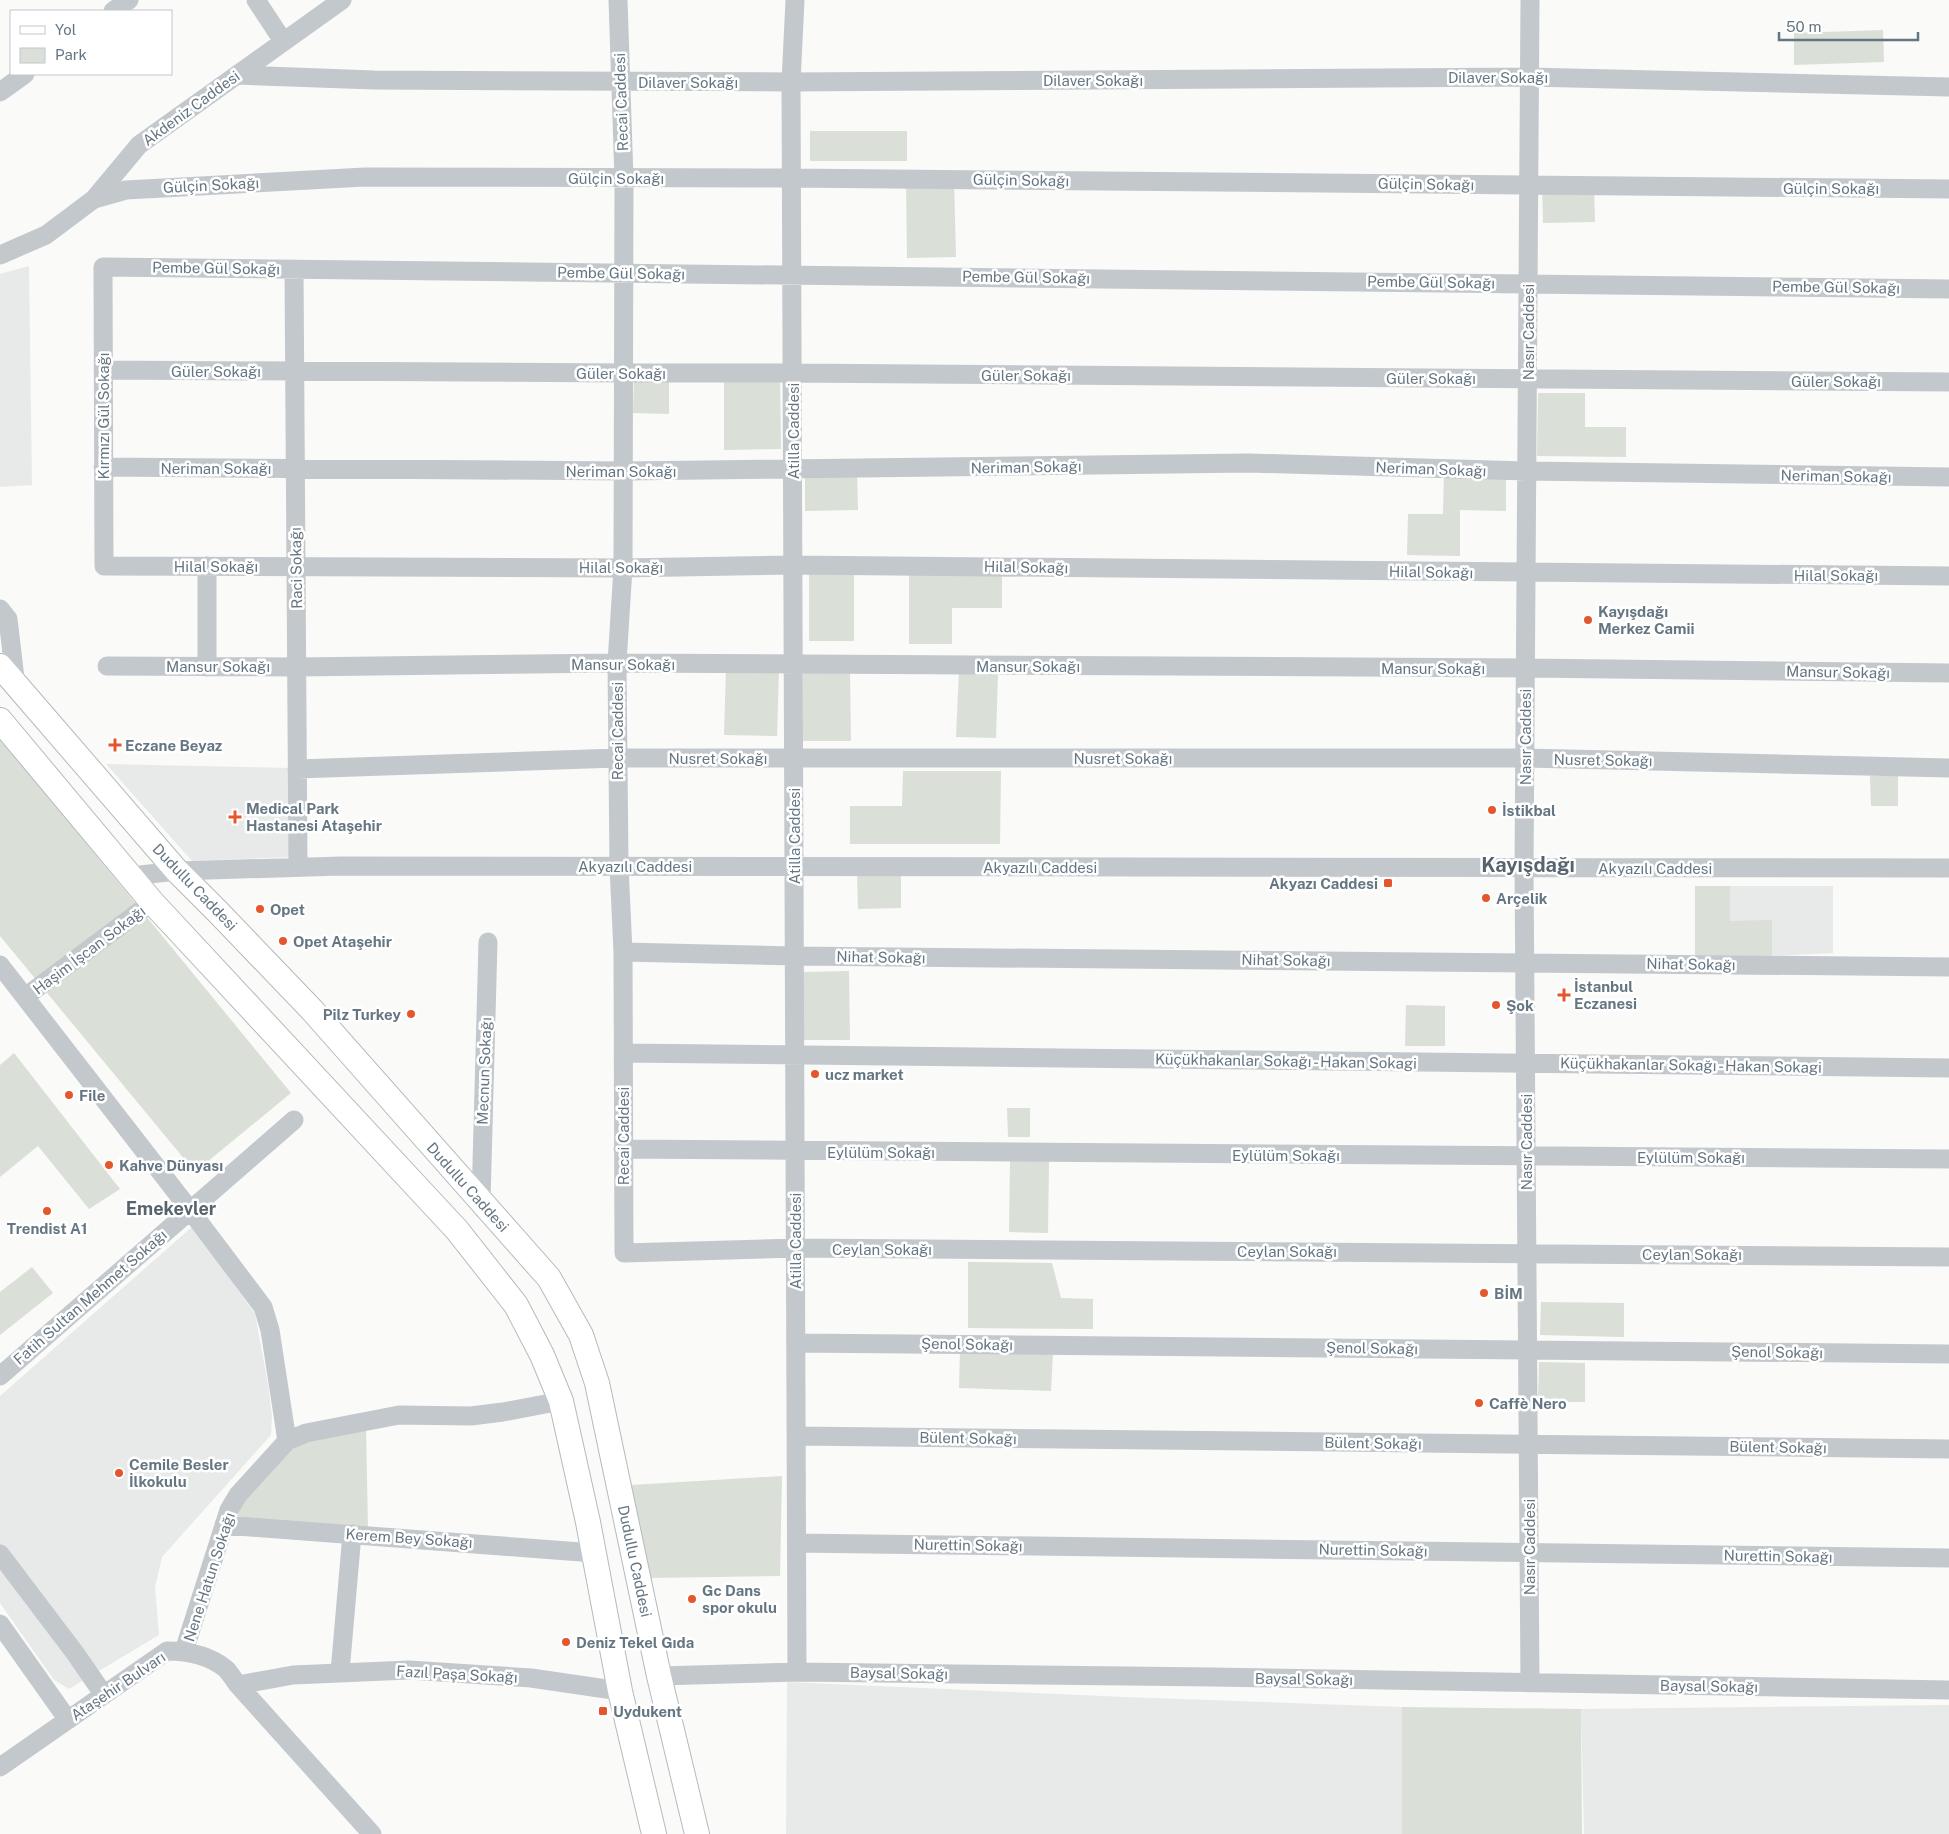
<svg xmlns="http://www.w3.org/2000/svg" width="1949" height="1834" viewBox="0 0 1949 1834" font-family="'Public Sans',sans-serif">
<style>
.built{fill:#e8e9e9}
.green{fill:#dadfd7}
.lines{fill:none;stroke-linecap:round;stroke-linejoin:round}
.major-casing{stroke:#b5babe;stroke-width:26}
.minor{stroke:#c3c8cc;stroke-width:19}
.major{stroke:#fff;stroke-width:24}
.poi-dot{fill:#e4572e;stroke:#fff;stroke-width:2}
.labels{text-anchor:middle;dominant-baseline:central;stroke-width:5;stroke-linejoin:round;paint-order:stroke}
.street-label{font-size:15px;fill:#657683;stroke:#fff}
.poi-label{font-size:15px;font-weight:bold;fill:#657683;stroke:#fff;text-anchor:start}
.quarter-label{font-size:18px;font-weight:bold;fill:#57646e;stroke:#fff}
.district-label{font-size:20px;font-weight:bold;fill:#57646e;stroke:#fff}
</style>
<rect width="100%" height="100%" fill="#fafaf8"/>
<path class="built" d="M 29,266 L 32,485 L 0,487 L 0,274 Z
M 106,764 L 292,768 L 291,857 L 192,861 Z
M 1730,886 L 1833,886 L 1833,953 L 1772,956 L 1772,921 L 1730,921 Z
M 193,1226 L 255,1314 L 268,1384 L 272,1416 L 271,1435 L 162,1557 L 155,1587 L 159,1635 L 69,1689 L 54,1680 L 0,1603 L 0,1396 Z
M 787,1682 L 1126,1697 L 1402,1707 L 1402,1834 L 786,1834 Z
M 1949,1705 L 1949,1834 L 1584,1834 L 1581,1709 Z"/>
<path class="green" d="M 1883,30 L 1884,62 L 1794,65 L 1794,33 Z
M 810,131 L 907,131 L 907,161 L 810,161 Z
M 954,179 L 956,257 L 907,258 L 906,180 Z
M 1594,183 L 1595,222 L 1543,223 L 1542,184 Z
M 634,373 L 669,374 L 669,414 L 633,413 Z
M 724,373 L 780,373 L 781,449 L 724,450 Z
M 1538,393 L 1585,393 L 1585,427 L 1626,427 L 1626,457 L 1537,456 Z
M 805,469 L 857,469 L 858,510 L 805,511 Z
M 1444,473 L 1506,474 L 1506,511 L 1460,510 L 1460,556 L 1407,555 L 1408,514 L 1443,514 Z
M 909,571 L 1002,572 L 1002,608 L 952,608 L 952,644 L 909,644 Z
M 809,572 L 854,572 L 854,641 L 809,641 Z
M 726,668 L 779,670 L 777,736 L 724,735 Z
M 803,669 L 850,669 L 851,741 L 803,741 Z
M 959,670 L 998,672 L 996,738 L 956,737 Z
M 0,738 L 291,1093 L 195,1172 L 0,936 Z
M 903,771 L 1001,771 L 1000,844 L 850,844 L 850,806 L 902,806 Z
M 1870,776 L 1898,776 L 1898,806 L 1871,806 Z
M 901,873 L 901,908 L 858,909 L 857,874 Z
M 1695,886 L 1730,886 L 1730,921 L 1772,920 L 1772,956 L 1695,956 Z
M 849,971 L 850,1040 L 801,1040 L 800,972 Z
M 1406,1005 L 1445,1006 L 1445,1046 L 1405,1046 Z
M 14,1053 L 120,1189 L 89,1209 L 38,1146 L 0,1177 L 0,1065 Z
M 1007,1108 L 1030,1108 L 1030,1137 L 1008,1137 Z
M 1010,1160 L 1049,1161 L 1048,1233 L 1009,1232 Z
M 968,1262 L 1052,1263 L 1061,1298 L 1093,1299 L 1093,1329 L 968,1328 Z
M 32,1267 L 53,1293 L 0,1335 L 0,1292 Z
M 1541,1302 L 1624,1303 L 1624,1337 L 1540,1335 Z
M 960,1350 L 1053,1353 L 1051,1391 L 959,1388 Z
M 1539,1362 L 1585,1363 L 1585,1402 L 1538,1402 Z
M 366,1427 L 368,1528 L 235,1521 L 249,1489 L 277,1458 L 308,1440 Z
M 782,1476 L 780,1576 L 648,1578 L 631,1485 Z
M 1402,1707 L 1581,1709 L 1582,1834 L 1402,1834 Z"/>
<g class="lines">
<defs>
<path id="major" d="M 0,666 L 177,871 L 218,912 L 312,1010 L 549,1278 L 581,1335 L 597,1383 L 659,1676 L 697,1834
M 0,720 L 152,902 L 457,1230 L 516,1305 L 542,1355 L 561,1401 L 588,1522 L 620,1691 L 654,1834"/>
</defs>
<use href="#major" class="major-casing"/>
<path class="minor" d="M 256,0 L 283,41
M 618,0 L 624,179 L 623,568 L 617,663 L 619,866 L 623,952 L 624,1253 L 796,1248 L 1949,1257
M 795,0 L 791,82 L 797,1672
M 1530,0 L 1524,868 L 1530,1683
M 113,11 L 129,0
M 237,75 L 374,80 L 791,82 L 1529,77 L 1949,87
M 0,92 L 25,74
M 94,199 L 126,190 L 365,177 L 792,178 L 1949,189
M 0,255 L 46,235 L 94,199 L 139,145 L 342,0
M 294,269 L 298,867
M 1949,289 L 103,267 L 104,566 L 623,568 L 793,565 L 1949,576
M 103,370 L 624,373 L 792,373 L 1949,382
M 103,467 L 624,471 L 1249,463 L 1527,471 L 1949,477
M 207,566 L 207,667
M 0,609 L 8,619 L 16,687
M 107,666 L 297,667 L 617,663 L 1526,668 L 1949,673
M 297,769 L 617,758 L 1525,758 L 1949,768
M 131,876 L 177,871 L 341,866 L 1949,868
M 623,952 L 794,956 L 1949,967
M 0,965 L 190,1210 L 263,1307 L 270,1330 L 287,1441
M 25,997 L 152,902
M 623,1053 L 1949,1068
M 623,1149 L 1949,1159
M 481,1201 L 488,942
M 796,1343 L 1949,1354
M 0,1376 L 294,1120
M 796,1436 L 1949,1449
M 224,1525 L 594,1553
M 797,1543 L 1949,1558
M 0,1554 L 75,1653 L 104,1695
M 0,1624 L 68,1720
M 184,1651 L 229,1510 L 238,1495 L 287,1441 L 306,1433 L 399,1415 L 471,1416 L 503,1412 L 561,1401
M 340,1672 L 352,1534
M 659,1676 L 797,1672 L 1212,1677 L 1949,1690
M 238,1685 L 293,1675 L 409,1670 L 531,1678 L 620,1691
M 0,1767 L 167,1651 C 188,1651 209,1655 226,1669 C 230,1673 234,1680 238,1685 L 372,1834"/>
<use href="#major" class="major"/>
</g>
<g class="poi-dot">
<circle cx="1588" cy="620" r="5"/>
<path d="M112.5 737.5h5v5h5v5h-5v5h-5v-5h-5v-5h5z"/>
<circle cx="1492" cy="810" r="5"/>
<path d="M232.5 809.5h5v5h5v5h-5v5h-5v-5h-5v-5h5z"/>
<rect x="1383" y="878" width="10" height="10" rx="2.5"/>
<circle cx="1486" cy="898" r="5"/>
<circle cx="260" cy="909" r="5"/>
<circle cx="283" cy="941" r="5"/>
<path d="M1561.5 987.5h5v5h5v5h-5v5h-5v-5h-5v-5h5z"/>
<circle cx="1496" cy="1005" r="5"/>
<circle cx="411" cy="1014" r="5"/>
<circle cx="815" cy="1074" r="5"/>
<circle cx="69" cy="1095" r="5"/>
<circle cx="109" cy="1165" r="5"/>
<circle cx="47" cy="1211" r="5"/>
<circle cx="1484" cy="1293" r="5"/>
<circle cx="1479" cy="1403" r="5"/>
<circle cx="119" cy="1473" r="5"/>
<circle cx="692" cy="1599" r="5"/>
<circle cx="566" cy="1642" r="5"/>
<rect x="598" y="1706" width="10" height="10" rx="2.5"/>
</g>
<g class="labels">
<g class="street-label">
<text x="1498" y="77">Dilaver Sokağı</text>
<text x="1093" y="80">Dilaver Sokağı</text>
<text x="688" y="82">Dilaver Sokağı</text>
<text transform="translate(621 102) rotate(-92)">Recai Caddesi</text>
<text transform="translate(191 108) rotate(-36)">Akdeniz Caddesi</text>
<text x="616" y="178">Gülçin Sokağı</text>
<text transform="translate(1021 180) rotate(1)">Gülçin Sokağı</text>
<text transform="translate(1426 184) rotate(1)">Gülçin Sokağı</text>
<text transform="translate(211 185) rotate(-3)">Gülçin Sokağı</text>
<text x="1831" y="188">Gülçin Sokağı</text>
<text transform="translate(216 268) rotate(1)">Pembe Gül Sokağı</text>
<text transform="translate(621 273) rotate(1)">Pembe Gül Sokağı</text>
<text transform="translate(1026 277) rotate(1)">Pembe Gül Sokağı</text>
<text transform="translate(1431 282) rotate(1)">Pembe Gül Sokağı</text>
<text transform="translate(1836 287) rotate(1)">Pembe Gül Sokağı</text>
<text transform="translate(1528 332) rotate(-90)">Nasır Caddesi</text>
<text x="216" y="371">Güler Sokağı</text>
<text x="621" y="373">Güler Sokağı</text>
<text x="1026" y="375">Güler Sokağı</text>
<text x="1431" y="378">Güler Sokağı</text>
<text x="1836" y="381">Güler Sokağı</text>
<text transform="translate(103 416) rotate(-90)">Kırmızı Gül Sokağı</text>
<text transform="translate(793 431) rotate(-90)">Atilla Caddesi</text>
<text transform="translate(1026 467) rotate(-1)">Neriman Sokağı</text>
<text x="216" y="468">Neriman Sokağı</text>
<text transform="translate(1431 469) rotate(2)">Neriman Sokağı</text>
<text x="621" y="471">Neriman Sokağı</text>
<text transform="translate(1836 476) rotate(1)">Neriman Sokağı</text>
<text x="216" y="566">Hilal Sokağı</text>
<text x="621" y="567">Hilal Sokağı</text>
<text transform="translate(1026 567) rotate(1)">Hilal Sokağı</text>
<text transform="translate(296 568) rotate(-91)">Raci Sokağı</text>
<text transform="translate(1431 572) rotate(1)">Hilal Sokağı</text>
<text x="1836" y="575">Hilal Sokağı</text>
<text x="623" y="664">Mansur Sokağı</text>
<text x="218" y="666">Mansur Sokağı</text>
<text x="1028" y="666">Mansur Sokağı</text>
<text x="1433" y="668">Mansur Sokağı</text>
<text transform="translate(1838 672) rotate(1)">Mansur Sokağı</text>
<text transform="translate(617 731) rotate(-90)">Recai Caddesi</text>
<text transform="translate(1525 737) rotate(-90)">Nasır Caddesi</text>
<text x="718" y="758">Nusret Sokağı</text>
<text x="1123" y="758">Nusret Sokağı</text>
<text transform="translate(1603 760) rotate(1)">Nusret Sokağı</text>
<text transform="translate(794 836) rotate(-90)">Atilla Caddesi</text>
<text x="635" y="866">Akyazılı Caddesi</text>
<text x="1040" y="867">Akyazılı Caddesi</text>
<text x="1655" y="868">Akyazılı Caddesi</text>
<text transform="translate(195 887) rotate(46)">Dudullu Caddesi</text>
<text transform="translate(89 950) rotate(-37)">Haşim İşcan Sokağı</text>
<text transform="translate(881 957) rotate(1)">Nihat Sokağı</text>
<text transform="translate(1286 960) rotate(1)">Nihat Sokağı</text>
<text transform="translate(1691 964) rotate(1)">Nihat Sokağı</text>
<text transform="translate(1286 1061) rotate(1)">Küçükhakanlar Sokağı - Hakan Sokagi</text>
<text transform="translate(1691 1065) rotate(1)">Küçükhakanlar Sokağı - Hakan Sokagi</text>
<text transform="translate(484 1071) rotate(-88)">Mecnun Sokağı</text>
<text transform="translate(623 1136) rotate(-90)">Recai Caddesi</text>
<text transform="translate(1526 1142) rotate(-90)">Nasır Caddesi</text>
<text x="881" y="1152">Eylülüm Sokağı</text>
<text x="1286" y="1155">Eylülüm Sokağı</text>
<text x="1691" y="1157">Eylülüm Sokağı</text>
<text transform="translate(468 1187) rotate(48)">Dudullu Caddesi</text>
<text transform="translate(795 1241) rotate(-90)">Atilla Caddesi</text>
<text x="882" y="1249">Ceylan Sokağı</text>
<text x="1287" y="1251">Ceylan Sokağı</text>
<text x="1692" y="1254">Ceylan Sokağı</text>
<text transform="translate(90 1297) rotate(-41)">Fatih Sultan Mehmet Sokağı</text>
<text transform="translate(967 1344) rotate(1)">Şenol Sokağı</text>
<text transform="translate(1372 1348) rotate(1)">Şenol Sokağı</text>
<text transform="translate(1777 1352) rotate(1)">Şenol Sokağı</text>
<text transform="translate(968 1438) rotate(1)">Bülent Sokağı</text>
<text transform="translate(1373 1443) rotate(1)">Bülent Sokağı</text>
<text transform="translate(1778 1447) rotate(1)">Bülent Sokağı</text>
<text transform="translate(409 1538) rotate(4)">Kerem Bey Sokağı</text>
<text transform="translate(968 1545) rotate(1)">Nurettin Sokağı</text>
<text transform="translate(1529 1547) rotate(-90)">Nasır Caddesi</text>
<text transform="translate(1373 1550) rotate(1)">Nurettin Sokağı</text>
<text transform="translate(1778 1556) rotate(1)">Nurettin Sokağı</text>
<text transform="translate(635 1561) rotate(78)">Dudullu Caddesi</text>
<text transform="translate(209 1577) rotate(-72)">Nene Hatun Sokağı</text>
<text transform="translate(899 1673) rotate(1)">Baysal Sokağı</text>
<text transform="translate(457 1674) rotate(3)">Fazıl Paşa Sokağı</text>
<text transform="translate(1304 1679) rotate(1)">Baysal Sokağı</text>
<text transform="translate(118 1686) rotate(-34)">Ataşehir Bulvarı</text>
<text transform="translate(1709 1686) rotate(1)">Baysal Sokağı</text>
</g>
<g class="poi-label">
<text x="1598" y="611">Kayışdağı<tspan x="1598" dy="17">Merkez Camii</tspan></text>
<text x="125" y="745">Eczane Beyaz</text>
<text x="246" y="808">Medical Park<tspan x="246" dy="17">Hastanesi Ataşehir</tspan></text>
<text x="1502" y="810">İstikbal</text>
<text x="1378" y="883" text-anchor="end">Akyazı Caddesi</text>
<text x="1496" y="898">Arçelik</text>
<text x="270" y="909">Opet</text>
<text x="293" y="941">Opet Ataşehir</text>
<text x="1574" y="986">İstanbul<tspan x="1574" dy="17">Eczanesi</tspan></text>
<text x="1506" y="1005">Şok</text>
<text x="401" y="1014" text-anchor="end">Pilz Turkey</text>
<text x="825" y="1074">ucz market</text>
<text x="79" y="1095">File</text>
<text x="119" y="1165">Kahve Dünyası</text>
<text x="47" y="1228" text-anchor="middle">Trendist A1</text>
<text x="1494" y="1293">BİM</text>
<text x="1489" y="1403">Caffè Nero</text>
<text x="129" y="1464">Cemile Besler<tspan x="129" dy="17">İlkokulu</tspan></text>
<text x="702" y="1590">Gc Dans<tspan x="702" dy="17">spor okulu</tspan></text>
<text x="576" y="1642">Deniz Tekel Gıda</text>
<text x="613" y="1711">Uydukent</text>
</g>
<g class="quarter-label">
<text x="171" y="1208">Emekevler</text>
</g>
<g class="district-label">
<text x="1528" y="865">Kayışdağı</text>
</g>
</g>
<rect x="10" y="10" width="162" height="65" fill="#ffffff" stroke="#c1c8cd"/>
<rect x="20" y="26" width="25" height="8" fill="#ffffff" stroke="#c1c8cd"/>
<text x="55" y="35" font-size="15" fill="#657683">Yol</text>
<rect x="20" y="48" width="25" height="15" fill="#dadfd7" stroke="#c1c8cd"/>
<text x="55" y="60" font-size="15" fill="#657683">Park</text>
<path d="M1779 32v8h139v-8" fill="none" stroke="#657683" stroke-width="2.5"/>
<text x="1786" y="32" font-size="15" fill="#657683" stroke="#ffffff" stroke-width="4" paint-order="stroke">50 m</text>
</svg>
